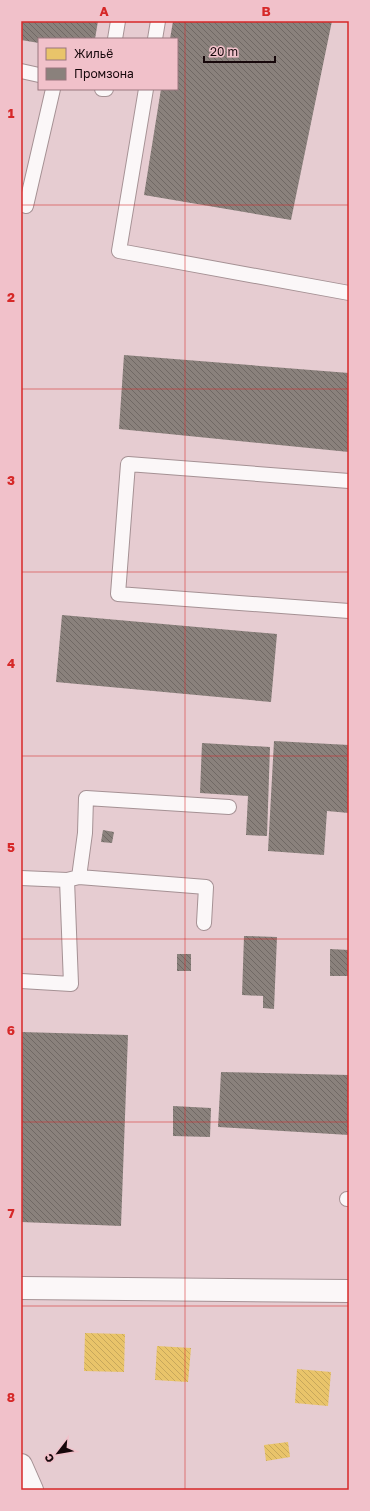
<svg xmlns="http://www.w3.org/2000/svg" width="370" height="1511" viewBox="0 0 370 1511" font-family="'Golos Text',sans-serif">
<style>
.homes{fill:url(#homes-back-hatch)}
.industry{fill:url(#industry-back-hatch)}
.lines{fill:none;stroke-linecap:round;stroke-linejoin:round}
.service-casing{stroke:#a59194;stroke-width:16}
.minor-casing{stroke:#a59194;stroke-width:24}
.service{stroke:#fbf7f8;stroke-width:14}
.minor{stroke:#fbf7f8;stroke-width:22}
.grid{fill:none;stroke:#d62828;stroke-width:1;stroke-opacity:0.55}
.neatline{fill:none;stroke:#d62828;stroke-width:1.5}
.grid-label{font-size:13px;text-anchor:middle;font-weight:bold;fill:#d62828}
</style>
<defs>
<pattern id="homes-back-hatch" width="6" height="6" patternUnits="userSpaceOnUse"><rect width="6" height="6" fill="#e9c46a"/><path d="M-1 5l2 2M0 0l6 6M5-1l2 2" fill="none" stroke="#c7a75b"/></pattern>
<pattern id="industry-back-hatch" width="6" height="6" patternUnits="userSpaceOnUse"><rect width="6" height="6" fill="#8a817c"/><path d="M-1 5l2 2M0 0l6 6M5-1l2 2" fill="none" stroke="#706864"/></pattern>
</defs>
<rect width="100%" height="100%" fill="#e6ccd1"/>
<path class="homes" d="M 85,1333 L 125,1334 L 124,1372 L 84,1371 Z
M 157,1346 L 191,1348 L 188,1382 L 155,1380 Z
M 297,1369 L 331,1372 L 328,1406 L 295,1403 Z
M 288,1442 L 290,1457 L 266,1461 L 264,1445 Z"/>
<path class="industry" d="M 21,21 L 98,21 L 95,39 L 39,39 L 39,43 L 21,40 Z
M 173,21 L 332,21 L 291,220 L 144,195 L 161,89 L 177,89 L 177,39 L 170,39 Z
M 124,355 L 349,373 L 349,452 L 119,429 Z
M 62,615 L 277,634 L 271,702 L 56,682 Z
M 274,741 L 349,745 L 349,813 L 327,811 L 324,855 L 268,851 Z
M 202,743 L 270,747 L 267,836 L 246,835 L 248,796 L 200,793 Z
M 103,830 L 114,832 L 112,843 L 101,842 Z
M 244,936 L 277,937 L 274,1009 L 263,1008 L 263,996 L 242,995 Z
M 330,949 L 349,950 L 349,976 L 330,976 Z
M 177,954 L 191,954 L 191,971 L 177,971 Z
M 21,1032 L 128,1035 L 121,1226 L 21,1222 Z
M 221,1072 L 349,1075 L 349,1135 L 218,1127 Z
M 173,1106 L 211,1108 L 210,1137 L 173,1136 Z"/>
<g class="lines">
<defs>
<path id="service" d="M 115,39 L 118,21
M 155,39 L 158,21
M 21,71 L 39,75
M 102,89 L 106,89
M 146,89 L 119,251 L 349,293
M 26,206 L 53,89
M 349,481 L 128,464 L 118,594 L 349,611
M 79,877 L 85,833 L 86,798 L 229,807
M 21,878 L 67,880 L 79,877 L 206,887 L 204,923
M 21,981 L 71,984 L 67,880
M 347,1199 L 349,1199"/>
<path id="minor" d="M 21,1288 L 349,1291
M 21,1465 L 32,1490"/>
</defs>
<use href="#service" class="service-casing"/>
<use href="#minor" class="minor-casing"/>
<use href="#service" class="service"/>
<use href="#minor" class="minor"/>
</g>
<path class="grid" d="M 185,21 L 185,1490M 21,205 L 349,205M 21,389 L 349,389M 21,572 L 349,572M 21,756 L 349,756M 21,939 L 349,939M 21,1122 L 349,1122M 21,1306 L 349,1306"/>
<rect width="370" height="1511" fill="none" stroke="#f1c1ca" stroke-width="44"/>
<rect x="38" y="38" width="140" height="52" fill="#f1c1ca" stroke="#9a777e"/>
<rect x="46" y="48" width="20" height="12" fill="#e9c46a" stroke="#9a777e"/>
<text x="74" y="58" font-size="12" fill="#17080b">Жильё</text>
<rect x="46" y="68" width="20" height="12" fill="#8a817c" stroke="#9a777e"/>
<text x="74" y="78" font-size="12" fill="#17080b">Промзона</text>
<g transform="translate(58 1453) rotate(239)" stroke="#f1c1ca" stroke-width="3" paint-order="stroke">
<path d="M0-3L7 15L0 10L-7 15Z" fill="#17080b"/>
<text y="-6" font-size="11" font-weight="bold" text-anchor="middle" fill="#17080b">С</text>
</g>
<path d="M204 56v6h71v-6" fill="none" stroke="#17080b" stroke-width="2"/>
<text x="210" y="56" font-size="12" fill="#17080b" stroke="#f1c1ca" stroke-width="3" paint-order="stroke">20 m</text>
<rect x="22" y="22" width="326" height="1467" class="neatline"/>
<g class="grid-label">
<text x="104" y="16">A</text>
<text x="266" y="16">B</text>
<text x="11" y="118">1</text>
<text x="11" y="302">2</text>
<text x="11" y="485">3</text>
<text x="11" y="668">4</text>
<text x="11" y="852">5</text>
<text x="11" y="1035">6</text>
<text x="11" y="1218">7</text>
<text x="11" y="1402">8</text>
</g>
</svg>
